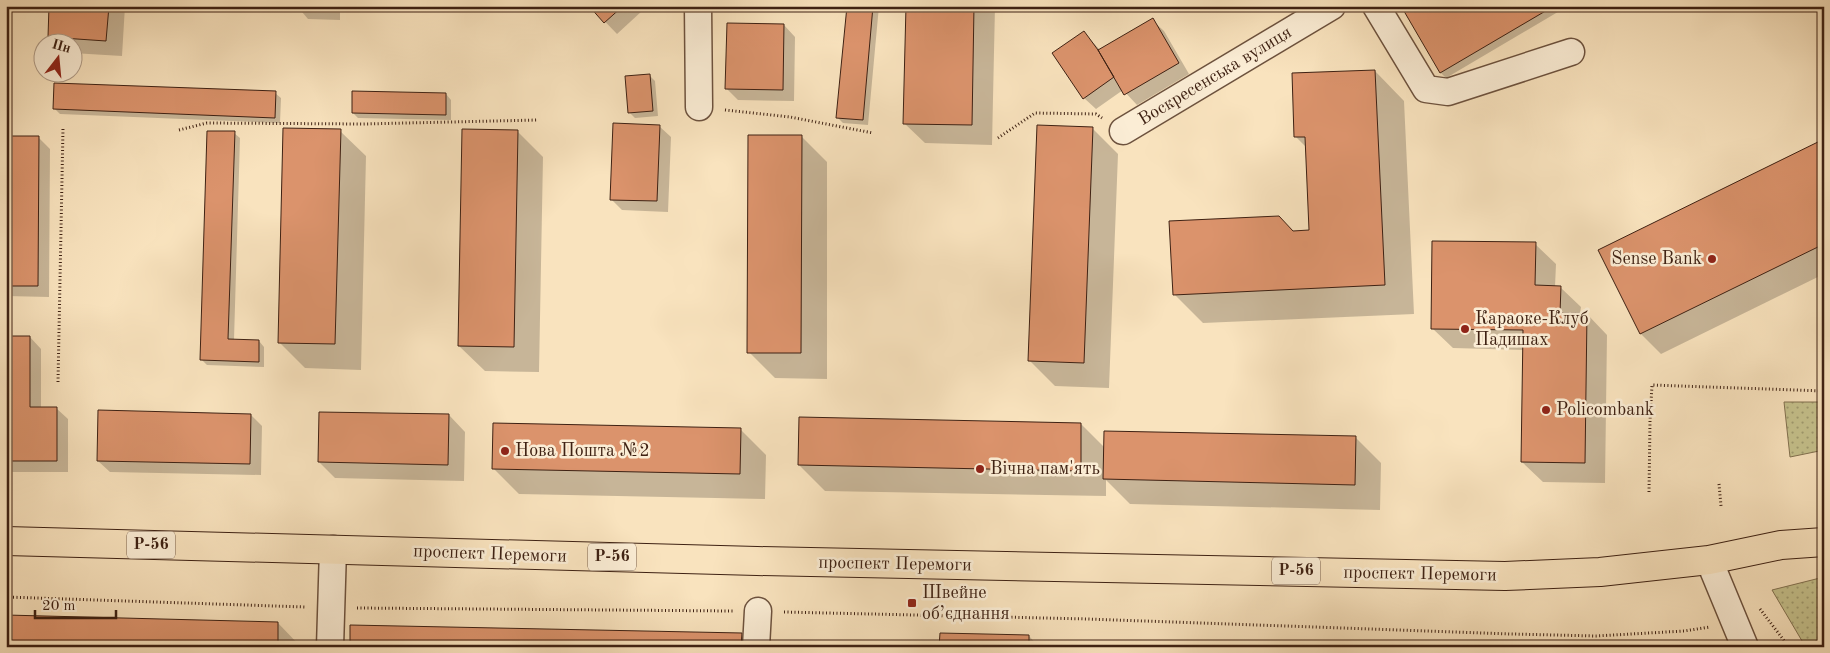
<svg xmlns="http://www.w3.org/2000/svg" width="1830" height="653" viewBox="0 0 1830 653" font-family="'Old Standard TT',serif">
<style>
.green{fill:url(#green-dots);stroke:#827150}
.shadow{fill:#0003}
.building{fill:#db936c;stroke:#3e2113}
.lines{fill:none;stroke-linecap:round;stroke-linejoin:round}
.minor-casing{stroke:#6d523e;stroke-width:29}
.major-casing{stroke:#3e2113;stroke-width:30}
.path{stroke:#3e2113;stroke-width:3;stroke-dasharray:1 2.5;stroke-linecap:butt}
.minor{stroke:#fbedd5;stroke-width:26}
.major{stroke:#f9e3be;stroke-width:28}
.poi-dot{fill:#8f2418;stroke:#fbedd5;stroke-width:2}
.labels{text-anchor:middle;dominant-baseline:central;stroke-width:5;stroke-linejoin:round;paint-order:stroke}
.shield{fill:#fbedd5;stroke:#775e4d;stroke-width:1}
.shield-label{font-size:16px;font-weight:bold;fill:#3e2113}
.street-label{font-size:18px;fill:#3e2113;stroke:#fbedd5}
.poi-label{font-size:18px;fill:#3e2113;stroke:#fbedd5;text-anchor:start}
</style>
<defs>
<pattern id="green-dots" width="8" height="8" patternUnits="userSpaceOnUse" patternTransform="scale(1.25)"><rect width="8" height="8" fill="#c5c18c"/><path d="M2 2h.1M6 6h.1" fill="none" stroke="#a19c71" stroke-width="1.8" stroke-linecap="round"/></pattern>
</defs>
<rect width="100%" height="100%" fill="#f9e3be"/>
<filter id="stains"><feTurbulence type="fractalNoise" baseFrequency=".004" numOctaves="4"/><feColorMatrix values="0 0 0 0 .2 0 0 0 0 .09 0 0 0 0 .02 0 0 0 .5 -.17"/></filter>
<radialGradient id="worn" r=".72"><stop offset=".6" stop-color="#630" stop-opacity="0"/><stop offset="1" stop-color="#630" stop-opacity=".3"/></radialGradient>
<path class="green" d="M 1784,402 L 1824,402 L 1824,450 L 1790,457 Z
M 1824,577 L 1824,637 L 1805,646 L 1772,590 Z"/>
<path class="shadow" d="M 51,6 L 125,6 L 122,56 L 72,53 L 72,42 L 55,42 L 49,36 Z
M 297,6 L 340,6 L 340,20 L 308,19 Z
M 590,6 L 638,6 L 642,11 L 617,34 Z
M 848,6 L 879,6 L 868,125 L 843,123 L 838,118 Z
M 907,6 L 995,6 L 992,145 L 925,143 L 904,123 Z
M 1402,6 L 1568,6 L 1446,78 L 1440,72 Z
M 1152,20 L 1164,31 L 1189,74 L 1137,105 L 1123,90 L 1096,109 L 1084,98 L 1084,33 L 1100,50 Z
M 784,25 L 795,37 L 794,101 L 738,100 L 727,89 Z
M 1375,71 L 1404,101 L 1414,314 L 1203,323 L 1174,294 L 1293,232 L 1310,232 L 1306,147 L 1296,137 Z
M 649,75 L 655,81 L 658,116 L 635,118 L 629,112 Z
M 275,93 L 281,98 L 280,123 L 60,114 L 54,108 Z
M 446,94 L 451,100 L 451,120 L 358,118 L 353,113 Z
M 659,126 L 671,137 L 668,212 L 622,210 L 611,199 Z
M 1092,128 L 1118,154 L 1109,388 L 1055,386 L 1029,360 Z
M 340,131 L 366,156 L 361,370 L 305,368 L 279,342 Z
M 517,131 L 543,157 L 539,372 L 485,371 L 459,346 Z
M 234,133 L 240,138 L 234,340 L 259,341 L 264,347 L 264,367 L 207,365 L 202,360 Z
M 801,136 L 827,162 L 827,379 L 775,378 L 749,352 Z
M 6,137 L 38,137 L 50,149 L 49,297 L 6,296 Z
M 1824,140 L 1824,274 L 1661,354 L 1641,334 L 1600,251 Z
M 1535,244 L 1556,264 L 1555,287 L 1560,287 L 1581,307 L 1580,314 L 1587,314 L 1607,335 L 1605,483 L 1543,482 L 1522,462 L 1524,350 L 1453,348 L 1432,328 Z
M 6,337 L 30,337 L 41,349 L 41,408 L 56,408 L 68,419 L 68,472 L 6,472 Z
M 251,415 L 262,426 L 261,475 L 110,472 L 98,461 Z
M 449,415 L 465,432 L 464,481 L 335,478 L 319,462 Z
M 1081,424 L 1105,448 L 1355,437 L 1381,463 L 1380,510 L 1130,504 L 1106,480 L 1106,496 L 825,491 L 799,465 Z
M 740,429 L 766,455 L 765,499 L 519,494 L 493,468 Z
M 278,623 L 301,647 L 6,647 Z
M 741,634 L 754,647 L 351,647 Z
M 1029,636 L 1039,647 L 940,647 Z"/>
<path class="building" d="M 49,6 L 109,6 L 106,41 L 48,37 Z
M 296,6 L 329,6 L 329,9 L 296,8 Z
M 589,6 L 623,6 L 604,23 Z
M 847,6 L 873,6 L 863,120 L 836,118 Z
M 906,6 L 974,6 L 972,125 L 903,124 Z
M 1401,6 L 1554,6 L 1440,73 Z
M 1153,18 L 1179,63 L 1124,95 L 1098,50 Z
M 727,23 L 784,24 L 783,90 L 725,89 Z
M 1084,31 L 1098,50 L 1114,77 L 1083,99 L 1052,53 Z
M 1375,70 L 1385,285 L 1173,295 L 1169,221 L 1279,216 L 1293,231 L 1309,230 L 1305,137 L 1294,137 L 1292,73 Z
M 650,74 L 653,111 L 628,113 L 625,76 Z
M 54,83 L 276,91 L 275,118 L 53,109 Z
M 352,91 L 446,93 L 446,115 L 352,113 Z
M 613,123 L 660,125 L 657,201 L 610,200 Z
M 1037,125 L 1093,127 L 1084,363 L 1028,361 Z
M 283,128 L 341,129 L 335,344 L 278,343 Z
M 462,129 L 518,130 L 514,347 L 458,346 Z
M 207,131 L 235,131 L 228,339 L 259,340 L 259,362 L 200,360 Z
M 748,135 L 802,135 L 801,353 L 747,353 Z
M 6,136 L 39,136 L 38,286 L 6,286 Z
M 1824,139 L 1824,244 L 1640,334 L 1598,250 Z
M 1432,241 L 1536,242 L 1535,285 L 1561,286 L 1560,313 L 1587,313 L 1585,463 L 1521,462 L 1523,330 L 1431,329 Z
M 6,336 L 30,336 L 30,407 L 57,407 L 57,461 L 6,461 Z
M 98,410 L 251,414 L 250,464 L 97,461 Z
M 319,412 L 449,414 L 448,465 L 318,462 Z
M 799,417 L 1081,423 L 1081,471 L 798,465 Z
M 493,423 L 741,428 L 740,474 L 492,469 Z
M 1104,431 L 1356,436 L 1355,485 L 1103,479 Z
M 6,615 L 278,622 L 278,647 L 6,647 Z
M 350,625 L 742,633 L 741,647 L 350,647 Z
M 940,633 L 1029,635 L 1029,647 L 939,647 Z
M 1111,644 L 1209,647 L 1111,647 Z"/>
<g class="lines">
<defs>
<path id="minor" d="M 698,6 L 699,107
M 1376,6 L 1426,89 L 1448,92 L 1571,52
M 1123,131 L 1332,6
M 1709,560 L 1745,647
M 330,647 L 333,549
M 756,647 L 758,611"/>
<path id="major" d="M 6,541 L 757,561 L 1505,576 L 1600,572 L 1709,560 L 1781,545 L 1824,542"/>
</defs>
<use href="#minor" class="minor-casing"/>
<use href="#major" class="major-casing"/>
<path class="path" d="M 725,110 L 790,117 L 873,133
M 179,130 L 207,123 L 363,124 L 538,120
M 998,138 L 1035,113 L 1096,114 L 1102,118
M 58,382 L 63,128
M 1719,484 L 1721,506
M 1649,492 L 1650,421 L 1652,385 L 1824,391
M 6,597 L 305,607
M 357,608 L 733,611
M 1760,609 L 1789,647
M 784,612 L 1088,619 L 1511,634 L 1596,636 L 1684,631 L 1710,627"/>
<use href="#minor" class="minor"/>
<use href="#major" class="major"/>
</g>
<g class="poi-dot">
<circle cx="1712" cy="259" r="5"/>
<circle cx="1465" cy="329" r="5"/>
<circle cx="1546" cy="410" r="5"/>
<circle cx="505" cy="451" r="5"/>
<circle cx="980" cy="469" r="5"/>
<rect x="907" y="598" width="10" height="10" rx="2.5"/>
</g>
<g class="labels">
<g class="shield">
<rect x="127" y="531.5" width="48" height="27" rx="4"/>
<rect x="588" y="543.5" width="48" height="27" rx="4"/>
<rect x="1272" y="557.5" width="48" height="27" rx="4"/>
</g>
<g class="shield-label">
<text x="151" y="545">Р-56</text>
<text x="612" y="557">Р-56</text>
<text x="1296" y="571">Р-56</text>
</g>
<g class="street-label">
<text transform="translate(1215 76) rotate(-31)">Воскресенська вулиця</text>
<text transform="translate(490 554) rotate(2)">проспект Перемоги</text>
<text transform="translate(895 564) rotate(1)">проспект Перемоги</text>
<text transform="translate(1420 574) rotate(1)">проспект Перемоги</text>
</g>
<g class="poi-label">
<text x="1702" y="259" text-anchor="end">Sense Bank</text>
<text x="1475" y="319">Караоке-Клуб<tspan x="1475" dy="21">Падишах</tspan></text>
<text x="1556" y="410">Policombank</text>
<text x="515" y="451">Нова Пошта №2</text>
<text x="990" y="469">Вічна пам'ять</text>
<text x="922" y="593">Швейне<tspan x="922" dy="21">об’єднання</tspan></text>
</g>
</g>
<rect width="1830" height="653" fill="none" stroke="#f9e3be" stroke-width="25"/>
<rect x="8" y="8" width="1815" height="638" fill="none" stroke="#3e2113" stroke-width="2.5"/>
<rect x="12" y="12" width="1805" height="628" fill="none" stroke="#3e2113"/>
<g transform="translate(58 58) rotate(16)"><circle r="24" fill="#fbedd5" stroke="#af9b87"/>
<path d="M0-4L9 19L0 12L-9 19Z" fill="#8f2418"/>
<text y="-8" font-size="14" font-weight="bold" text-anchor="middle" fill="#3e2113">Пн</text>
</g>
<path d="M35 610v8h81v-8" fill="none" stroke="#3e2113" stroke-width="2.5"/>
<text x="42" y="610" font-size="15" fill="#3e2113" stroke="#fbedd5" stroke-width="4" paint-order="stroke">20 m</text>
<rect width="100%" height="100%" filter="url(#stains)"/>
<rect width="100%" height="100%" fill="url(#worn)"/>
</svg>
